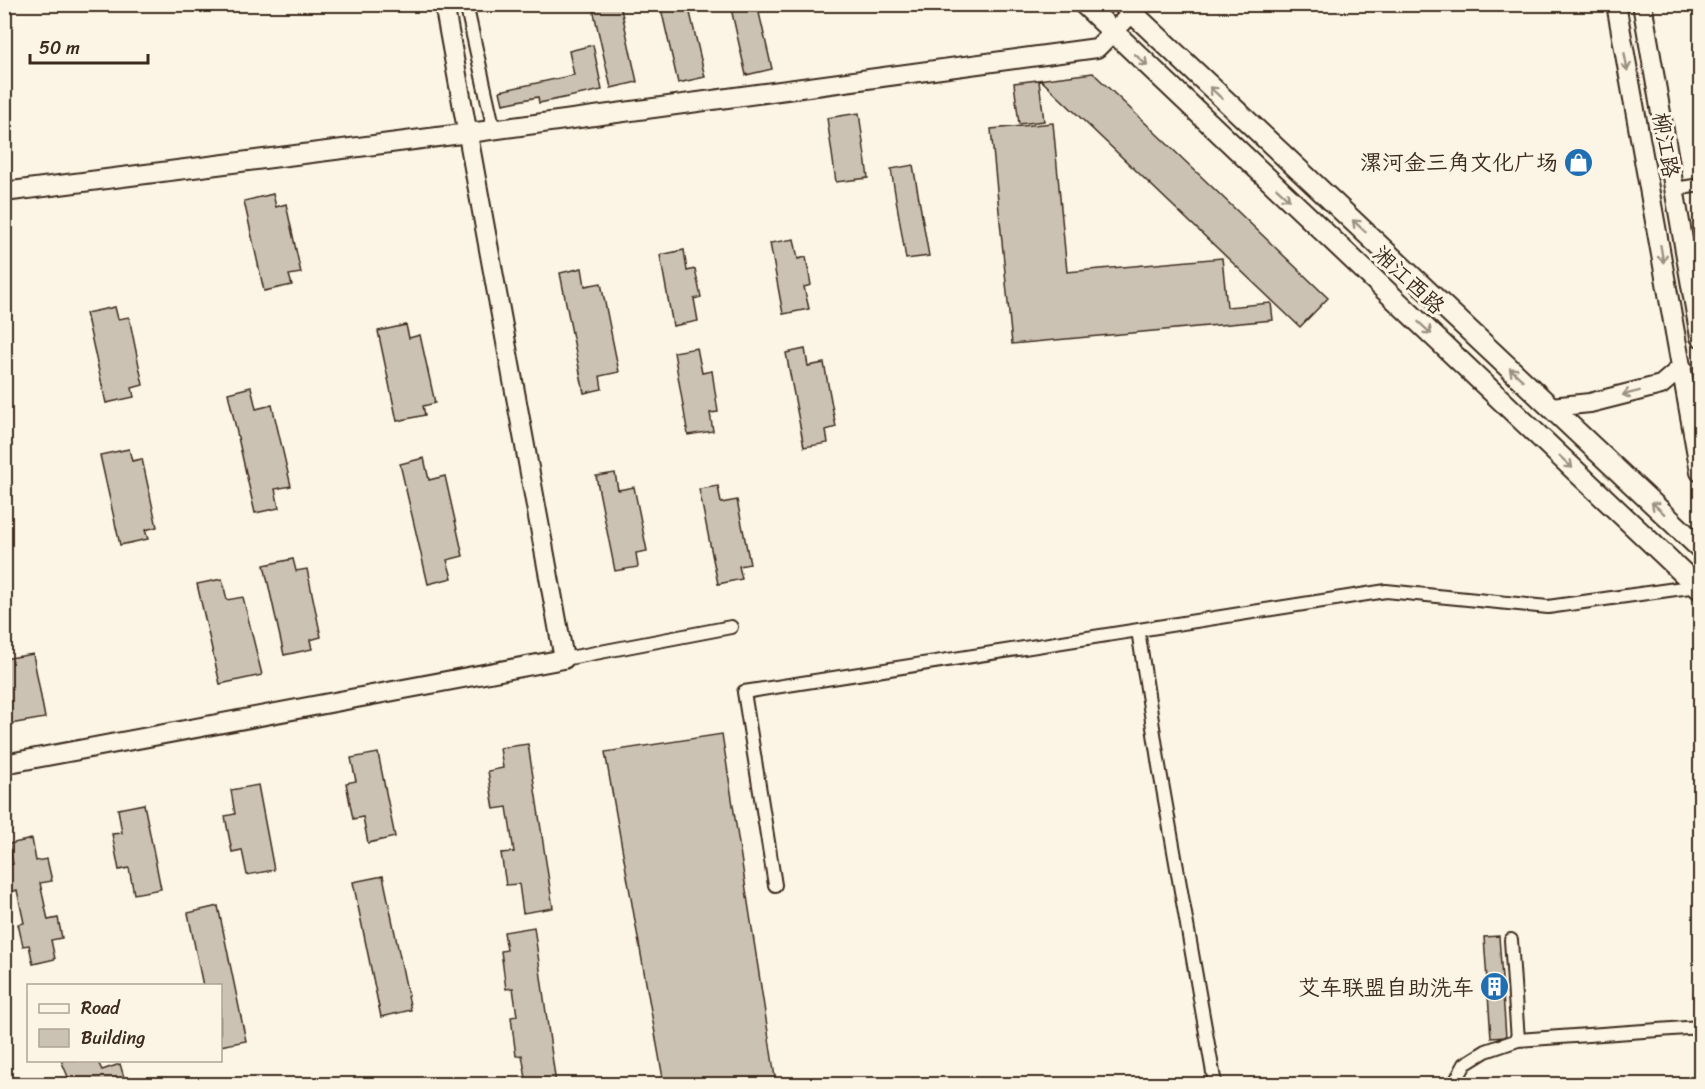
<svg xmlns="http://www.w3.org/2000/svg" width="1705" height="1089" viewBox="0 0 1705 1089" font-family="Sriracha,'LXGW WenKai TC',sans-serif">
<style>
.building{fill:#ccc2b3;stroke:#3b2a1e;stroke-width:1.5}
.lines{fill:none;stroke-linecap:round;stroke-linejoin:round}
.street-casing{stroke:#3b2a1e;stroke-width:16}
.secondary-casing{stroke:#3b2a1e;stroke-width:22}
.primary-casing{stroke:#3b2a1e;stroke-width:24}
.street{stroke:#fcf5e5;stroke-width:12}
.secondary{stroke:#fcf5e5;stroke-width:18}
.primary{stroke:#fcf5e5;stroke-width:20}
.oneway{stroke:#9c9082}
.labels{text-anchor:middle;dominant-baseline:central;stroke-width:6;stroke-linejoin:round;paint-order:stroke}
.street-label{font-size:22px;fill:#3b2a1e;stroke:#fcf5e5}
.poi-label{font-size:22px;fill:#3b2a1e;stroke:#fcf5e5;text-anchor:end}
</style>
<rect width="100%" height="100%" fill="#fcf5e5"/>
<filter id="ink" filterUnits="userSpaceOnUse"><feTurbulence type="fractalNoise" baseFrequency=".0167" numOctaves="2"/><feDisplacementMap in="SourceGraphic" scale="12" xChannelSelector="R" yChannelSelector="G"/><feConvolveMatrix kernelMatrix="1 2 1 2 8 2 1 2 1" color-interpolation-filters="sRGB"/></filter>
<g filter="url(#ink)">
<path class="building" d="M 592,4 L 620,4 L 637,82 L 611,88 Z
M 660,4 L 688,4 L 705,77 L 678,83 Z
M 730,4 L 757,4 L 772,69 L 746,75 Z
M 593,45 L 602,90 L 539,103 L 538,97 L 503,104 L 500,91 L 574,75 L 569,51 Z
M 1093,73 L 1328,298 L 1300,327 L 1042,81 L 1039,81 L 1044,121 L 1019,124 L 1014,83 Z
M 859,113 L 868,178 L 836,182 L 827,118 Z
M 1053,123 L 1067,272 L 1222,258 L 1227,307 L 1271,303 L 1273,320 L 1012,344 L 991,129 Z
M 913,165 L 929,256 L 906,259 L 891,169 Z
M 273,194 L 276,207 L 286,204 L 301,273 L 289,275 L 292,285 L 264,291 L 244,201 Z
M 794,239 L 798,259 L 806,257 L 811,285 L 804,287 L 809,309 L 783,314 L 770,243 Z
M 684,250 L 687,271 L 695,269 L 701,297 L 694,299 L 698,321 L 673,326 L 660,255 Z
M 582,268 L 585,286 L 601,283 L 619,372 L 600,376 L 602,389 L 584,393 L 560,273 Z
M 115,307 L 118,319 L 129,317 L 143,385 L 132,388 L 134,397 L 106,403 L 86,313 Z
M 406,325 L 409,338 L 420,335 L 435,403 L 423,406 L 425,415 L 397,421 L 378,331 Z
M 697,348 L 702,373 L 712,371 L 718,412 L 710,413 L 713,431 L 688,435 L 674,352 Z
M 805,349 L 808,366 L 824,363 L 836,427 L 826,430 L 828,443 L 804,447 L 786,353 Z
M 251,387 L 256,409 L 272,405 L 291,486 L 275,489 L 279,508 L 255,513 L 228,393 Z
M 129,449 L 132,461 L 142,459 L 157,527 L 145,530 L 148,539 L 120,545 L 100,455 Z
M 424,458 L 429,480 L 445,476 L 463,556 L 447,560 L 452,578 L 428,584 L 400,464 Z
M 615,473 L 618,490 L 634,487 L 647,551 L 636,553 L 638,567 L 615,571 L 596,476 Z
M 718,486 L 721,503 L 737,500 L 750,564 L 739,566 L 742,579 L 718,584 L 699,489 Z
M 293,559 L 296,571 L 307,569 L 321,637 L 310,640 L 312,649 L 284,655 L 264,565 Z
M 222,579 L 227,600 L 243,597 L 262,675 L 220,684 L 197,584 Z
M 33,654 L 45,718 L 4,725 L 4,659 Z
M 722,734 L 776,1084 L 664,1084 L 605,752 Z
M 528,744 L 553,908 L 523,913 L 519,884 L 506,885 L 501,853 L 514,852 L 507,807 L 494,809 L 488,771 L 503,768 L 500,748 Z
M 378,753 L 395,837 L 368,843 L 363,817 L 353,819 L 346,783 L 356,781 L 351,758 Z
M 258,785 L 274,870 L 247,875 L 242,850 L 232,852 L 225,816 L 235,814 L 231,790 Z
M 144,804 L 161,889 L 134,894 L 129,868 L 119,870 L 112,834 L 122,833 L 118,809 Z
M 32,839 L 36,861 L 47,859 L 52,881 L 40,883 L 48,920 L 58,918 L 62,938 L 51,940 L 55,959 L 33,964 L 29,945 L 23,946 L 18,924 L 24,923 L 17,890 L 11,892 L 6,865 L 13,864 L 9,844 Z
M 383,876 L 411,1010 L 381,1017 L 353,882 Z
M 218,906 L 246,1041 L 220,1046 L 220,986 L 203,986 L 188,913 Z
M 534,927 L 556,1084 L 527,1084 L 522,1055 L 516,1056 L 511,1017 L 517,1016 L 513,988 L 506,989 L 501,951 L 507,950 L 504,932 Z
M 1499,936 L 1506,1037 L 1491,1038 L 1484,937 Z
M 61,1060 L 97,1060 L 102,1070 L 120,1064 L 126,1084 L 71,1084 Z"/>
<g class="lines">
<defs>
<path id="street" d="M 466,4 L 494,130
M 1675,189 L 1700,185
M 1138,630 L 1159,766 L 1215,1084
M 564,659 L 731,627
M 775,885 L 744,692 L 1386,591 L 1548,607 L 1697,586
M 1511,940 L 1518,1040
M 1454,1084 L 1465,1064 L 1486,1051 L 1518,1040 L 1700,1027"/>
<path id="secondary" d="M 1616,4 L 1700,472
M 1642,4 L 1700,337
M 4,192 L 469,133 L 1097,48 L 1132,13
M 1551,407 L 1590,403 L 1661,385 L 1682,367
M 4,764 L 564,659 L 444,4"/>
<path id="primary" d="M 1084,4 L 1700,589
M 1123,4 L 1700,548"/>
</defs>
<use href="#street" class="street-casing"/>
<use href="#secondary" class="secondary-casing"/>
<use href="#primary" class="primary-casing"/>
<use href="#street" class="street"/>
<use href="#secondary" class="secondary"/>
<use href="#primary" class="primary"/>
</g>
<defs><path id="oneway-shaft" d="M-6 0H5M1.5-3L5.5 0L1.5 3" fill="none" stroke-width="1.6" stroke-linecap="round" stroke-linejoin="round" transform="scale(1.5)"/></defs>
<g class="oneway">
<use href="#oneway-shaft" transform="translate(1141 60) rotate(43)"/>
<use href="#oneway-shaft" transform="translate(1626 62) rotate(80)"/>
<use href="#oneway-shaft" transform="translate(1216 93) rotate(-137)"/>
<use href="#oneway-shaft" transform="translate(1283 194) rotate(43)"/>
<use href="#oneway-shaft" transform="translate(1359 226) rotate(-137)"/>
<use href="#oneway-shaft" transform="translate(1662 254) rotate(80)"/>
<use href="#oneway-shaft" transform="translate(1425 328) rotate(43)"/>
<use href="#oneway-shaft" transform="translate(1516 374) rotate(-137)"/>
<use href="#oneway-shaft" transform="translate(1631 393) rotate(166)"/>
<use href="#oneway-shaft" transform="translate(1566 462) rotate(43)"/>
<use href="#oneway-shaft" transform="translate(1658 508) rotate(-137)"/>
</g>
</g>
<defs>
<symbol id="shop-disc" viewBox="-11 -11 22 22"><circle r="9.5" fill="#1f6fb2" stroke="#fcf5e5"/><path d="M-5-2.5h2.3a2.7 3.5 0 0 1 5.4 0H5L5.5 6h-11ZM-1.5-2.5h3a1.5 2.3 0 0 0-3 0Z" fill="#fff"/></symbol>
<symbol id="building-disc" viewBox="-11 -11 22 22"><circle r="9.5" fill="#1f6fb2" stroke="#fcf5e5"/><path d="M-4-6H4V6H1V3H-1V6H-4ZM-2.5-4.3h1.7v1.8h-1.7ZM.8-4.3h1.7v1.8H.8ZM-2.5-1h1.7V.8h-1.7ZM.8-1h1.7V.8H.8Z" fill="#fff"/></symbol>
</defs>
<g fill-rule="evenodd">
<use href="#shop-disc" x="1562" y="146" width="33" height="33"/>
<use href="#building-disc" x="1478" y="970" width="33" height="33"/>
</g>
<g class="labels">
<g class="street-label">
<text transform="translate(1666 145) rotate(80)">柳江路</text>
<text transform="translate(1409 280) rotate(43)">湘江西路</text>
</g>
<g class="poi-label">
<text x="1558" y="162">漯河金三角文化广场</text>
<text x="1474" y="987">艾车联盟自助洗车</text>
</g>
</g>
<rect width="1705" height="1089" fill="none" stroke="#fcf5e5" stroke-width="24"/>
<rect x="12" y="12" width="1681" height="1065" fill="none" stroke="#3b2a1e" stroke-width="2" filter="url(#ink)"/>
<rect x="27" y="984" width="195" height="78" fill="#fcf5e5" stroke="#afa495" stroke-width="1.5"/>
<rect x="39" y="1004" width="30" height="9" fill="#fcf5e5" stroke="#afa495" stroke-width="1.5"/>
<text x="81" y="1014" font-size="18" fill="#3b2a1e">Road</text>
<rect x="39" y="1029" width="30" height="18" fill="#ccc2b3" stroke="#afa495" stroke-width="1.5"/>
<text x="81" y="1044" font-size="18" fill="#3b2a1e">Building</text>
<path d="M30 54v9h118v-9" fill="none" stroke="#3b2a1e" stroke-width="3"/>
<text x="39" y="54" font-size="18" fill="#3b2a1e" stroke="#fcf5e5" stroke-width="4.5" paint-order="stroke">50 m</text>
</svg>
